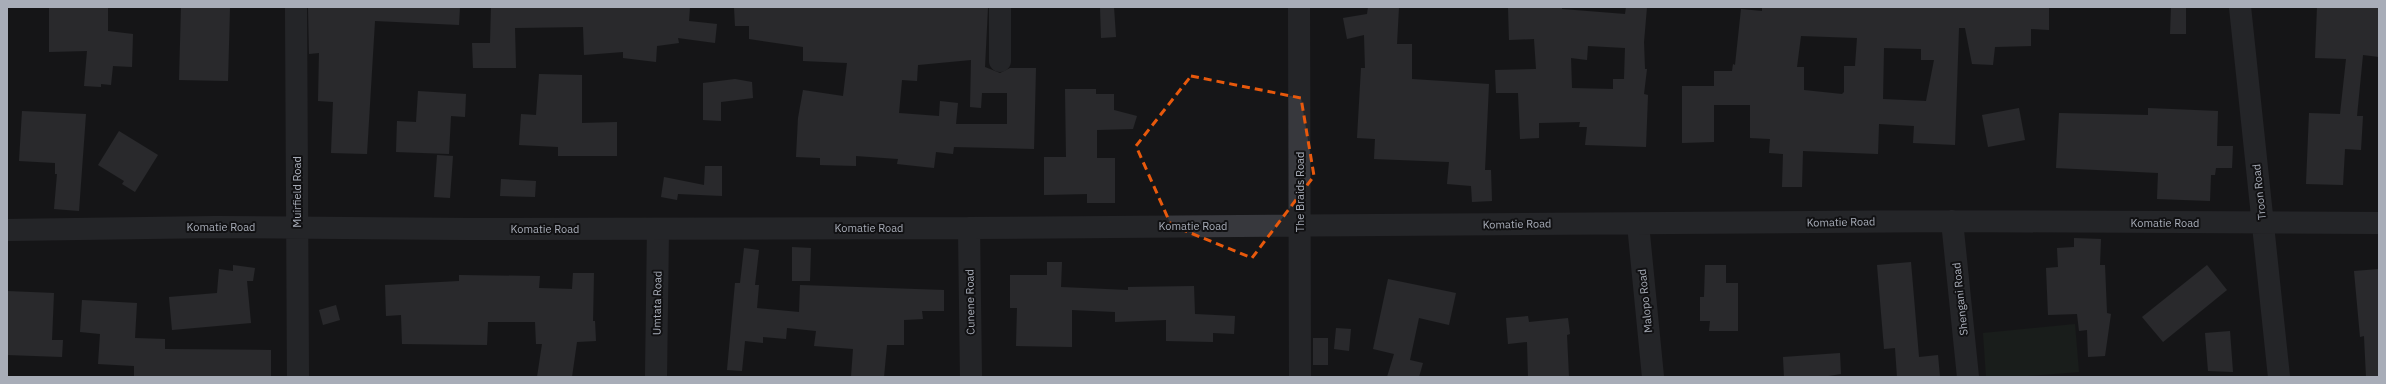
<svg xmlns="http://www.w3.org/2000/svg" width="2386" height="384" viewBox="0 0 2386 384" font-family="'IBM Plex Sans',sans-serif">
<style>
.green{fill:#1e261f}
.building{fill:#404145;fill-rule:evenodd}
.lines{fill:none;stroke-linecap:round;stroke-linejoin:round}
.minor{stroke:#37383d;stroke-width:22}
.marked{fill:none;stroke:#e8590c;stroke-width:3;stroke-dasharray:8 5;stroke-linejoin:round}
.labels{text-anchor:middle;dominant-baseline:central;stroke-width:4;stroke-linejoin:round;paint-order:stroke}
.street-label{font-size:11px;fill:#a8adb8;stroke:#111113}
</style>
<rect width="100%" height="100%" fill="#161618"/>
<path class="green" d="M 2075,324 L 2079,372 L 2016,377 L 1986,377 L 1983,333 Z"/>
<path class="building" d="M 49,7 L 108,7 L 108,31 L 133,34 L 132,67 L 113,66 L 111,85 L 101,84 L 101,87 L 84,86 L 87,51 L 49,52 Z
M 181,7 L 230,7 L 228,81 L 179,80 Z
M 308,7 L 460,7 L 459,25 L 375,21 L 367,154 L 331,153 L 333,102 L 318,101 L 319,53 L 309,54 Z
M 491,7 L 690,7 L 689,21 L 717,24 L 715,43 L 678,38 L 679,43 L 657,46 L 656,62 L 623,58 L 623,52 L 584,55 L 583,27 L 515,28 L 516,68 L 473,68 L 472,43 L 490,43 Z
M 734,7 L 988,7 L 985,67 L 1000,73 L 1010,68 L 1036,68 L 1034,149 L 954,147 L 953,154 L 936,152 L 934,168 L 897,164 L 898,159 L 856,156 L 856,166 L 820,165 L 820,158 L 796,157 L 798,118 L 803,90 L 843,96 L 847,63 L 803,61 L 803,47 L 749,39 L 749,26 L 735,26 ZM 971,60 L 970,107 L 981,108 L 982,93 L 1007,93 L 1007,124 L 956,124 L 958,103 L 940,101 L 939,116 L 899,113 L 902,80 L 917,81 L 918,65 Z
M 1100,7 L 1114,7 L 1116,37 L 1101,38 Z
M 1368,7 L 1399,7 L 1397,44 L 1412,44 L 1412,79 L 1489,84 L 1485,170 L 1491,170 L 1492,201 L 1472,202 L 1471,186 L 1447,184 L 1449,162 L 1374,159 L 1375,139 L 1357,138 L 1361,68 L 1365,68 L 1364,35 L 1347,39 L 1343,18 L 1367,14 Z
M 1508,7 L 1562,7 L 1562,9 L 1625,14 L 1626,7 L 1647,7 L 1644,42 L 1645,69 L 1647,69 L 1644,94 L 1648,95 L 1646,147 L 1585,145 L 1587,127 L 1579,127 L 1580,122 L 1539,123 L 1539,138 L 1520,139 L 1518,93 L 1496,93 L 1495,70 L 1536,69 L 1534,39 L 1509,40 ZM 1588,46 L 1625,48 L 1624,79 L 1613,79 L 1613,89 L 1572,88 L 1571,58 L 1587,60 Z
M 1762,7 L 2049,7 L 2049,30 L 2031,29 L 2031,46 L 1995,47 L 1993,65 L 1972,64 L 1965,28 L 1959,28 L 1955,145 L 1913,143 L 1914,126 L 1879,124 L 1878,154 L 1803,151 L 1802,187 L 1782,187 L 1783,154 L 1769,153 L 1770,139 L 1750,138 L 1750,105 L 1714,105 L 1714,142 L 1682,143 L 1682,86 L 1714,86 L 1714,71 L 1732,71 L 1733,64 L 1735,65 L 1741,9 L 1762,11 ZM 1801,36 L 1857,38 L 1855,66 L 1844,66 L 1844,92 L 1842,94 L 1804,90 L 1804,67 L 1797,67 ZM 1884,48 L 1921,49 L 1921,60 L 1934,60 L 1926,101 L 1883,99 Z
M 2171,7 L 2186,7 L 2186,34 L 2170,34 Z
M 2317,7 L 2379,7 L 2379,57 L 2363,55 L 2357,116 L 2363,116 L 2361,150 L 2345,149 L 2343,185 L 2306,184 L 2309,113 L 2340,114 L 2346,59 L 2315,58 Z
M 539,74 L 582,75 L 582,123 L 617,122 L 617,156 L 558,156 L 558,147 L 519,145 L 521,114 L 536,115 Z
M 735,79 L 752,82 L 753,98 L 721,102 L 721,121 L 703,120 L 703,83 Z
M 1065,89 L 1096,89 L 1096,94 L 1114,94 L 1114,110 L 1137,116 L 1133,129 L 1097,130 L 1097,158 L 1115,158 L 1115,203 L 1087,203 L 1087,194 L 1044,195 L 1044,157 L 1066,157 Z
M 418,91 L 466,94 L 465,117 L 451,116 L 449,154 L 396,152 L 397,121 L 416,122 Z
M 2019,108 L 2025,140 L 1988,147 L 1982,115 Z
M 2148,108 L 2218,111 L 2217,146 L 2233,146 L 2232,168 L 2216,168 L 2215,175 L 2211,175 L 2210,201 L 2157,199 L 2158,173 L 2056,168 L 2059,113 L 2148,115 Z
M 22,111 L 86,114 L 79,211 L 54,209 L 57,174 L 55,174 L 55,163 L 19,161 Z
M 119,131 L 158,155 L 135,192 L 122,184 L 124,181 L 98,165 Z
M 437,155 L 453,156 L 450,198 L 434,197 Z
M 705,166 L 722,166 L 722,196 L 678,194 L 677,200 L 661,197 L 664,177 L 704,185 Z
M 501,179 L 536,181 L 535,197 L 500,196 Z
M 2074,238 L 2101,239 L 2100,265 L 2105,265 L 2107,313 L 2111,314 L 2105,356 L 2088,357 L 2087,330 L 2079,331 L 2077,314 L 2048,315 L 2046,268 L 2058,267 L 2057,248 L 2074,247 Z
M 792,247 L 811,248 L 810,281 L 792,281 Z
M 744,248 L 759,250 L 755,285 L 759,285 L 757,308 L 799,312 L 800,285 L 944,290 L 944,311 L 922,311 L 923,319 L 904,320 L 904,345 L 887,345 L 884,377 L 851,377 L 853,349 L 814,346 L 816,331 L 787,328 L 786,339 L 763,337 L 763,343 L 745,341 L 742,371 L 727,370 L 735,283 L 740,283 Z
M 1047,262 L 1062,262 L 1061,287 L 1128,290 L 1128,287 L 1194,286 L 1195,314 L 1235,316 L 1234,334 L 1213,333 L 1213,342 L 1166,341 L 1166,320 L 1115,322 L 1115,312 L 1072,310 L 1072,347 L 1016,346 L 1017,308 L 1010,308 L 1010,275 L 1047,275 Z
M 1911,262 L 1919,357 L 1938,355 L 1940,377 L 1897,377 L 1895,348 L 1884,349 L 1877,265 Z
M 233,265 L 255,268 L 253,281 L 247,281 L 251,323 L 172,330 L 169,297 L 217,293 L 219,269 L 233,271 Z
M 1705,265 L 1726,265 L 1726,283 L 1738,283 L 1738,331 L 1709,331 L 1710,321 L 1700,321 L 1700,297 L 1704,297 Z
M 2207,265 L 2227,290 L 2163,342 L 2142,317 Z
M 2379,269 L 2379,377 L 2366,377 L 2364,336 L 2360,337 L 2354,271 Z
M 573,273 L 594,273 L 593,321 L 595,321 L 596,341 L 577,342 L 572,377 L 537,377 L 542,344 L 536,344 L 535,322 L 488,322 L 487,345 L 402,344 L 401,315 L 386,316 L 385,285 L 459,281 L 459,275 L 540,276 L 539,288 L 572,289 Z
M 1388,279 L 1456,293 L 1449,325 L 1419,318 L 1410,360 L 1423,363 L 1419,377 L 1387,377 L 1394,354 L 1373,349 Z
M 7,291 L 54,293 L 52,340 L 63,340 L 62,357 L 7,355 Z
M 82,300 L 137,303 L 135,338 L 165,339 L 165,349 L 271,350 L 271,377 L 134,376 L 134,366 L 98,364 L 100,334 L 80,332 Z
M 336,305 L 340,320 L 323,325 L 319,310 Z
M 1528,316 L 1529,322 L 1568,318 L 1570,334 L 1567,335 L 1569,377 L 1528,377 L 1527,342 L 1508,344 L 1506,318 Z
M 1336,328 L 1351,329 L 1349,351 L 1334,349 Z
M 2230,331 L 2233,372 L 2208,371 L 2205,333 Z
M 1313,338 L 1328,338 L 1328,365 L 1313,365 Z
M 1840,353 L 1841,374 L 1822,377 L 1784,377 L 1783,357 Z"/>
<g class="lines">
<path class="minor" d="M 296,7 L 298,377
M 1000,7 L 1000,61
M 1299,7 L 1300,377
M 2240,7 L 2279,377
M 1952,221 L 1968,377
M 1638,224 L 1653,377
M 969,228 L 971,377
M 7,230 L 216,227 L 467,229 L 969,228 L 1952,221 L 2379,223
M 656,377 L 658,229"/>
</g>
<path d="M0 0H2386V384H0ZM 1191,76 L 1301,98 L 1314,176 L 1252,258 L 1171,225 L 1136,146 Z" fill="#161618" fill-opacity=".55" fill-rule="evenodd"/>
<path class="marked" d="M 1191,76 L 1301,98 L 1314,176 L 1252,258 L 1171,225 L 1136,146 Z"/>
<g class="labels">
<g class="street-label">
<text transform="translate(297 192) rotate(-90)">Muirfield Road</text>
<text transform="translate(1300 192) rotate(-90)">The Braids Road</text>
<text transform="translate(2259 192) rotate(-96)">Troon Road</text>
<text transform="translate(1841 222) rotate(-1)">Komatie Road</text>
<text x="2165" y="223">Komatie Road</text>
<text transform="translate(1517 224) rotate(-1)">Komatie Road</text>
<text x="1193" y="226">Komatie Road</text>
<text x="221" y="227">Komatie Road</text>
<text x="869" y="228">Komatie Road</text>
<text x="545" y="229">Komatie Road</text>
<text transform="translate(1960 299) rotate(-96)">Shengani Road</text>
<text transform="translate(1645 301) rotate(-96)">Malopo Road</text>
<text transform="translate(970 302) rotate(-91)">Cunene Road</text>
<text transform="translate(657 303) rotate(-89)">Umtata Road</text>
</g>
</g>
<rect width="2386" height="384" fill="none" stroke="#a8adb8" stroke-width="16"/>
</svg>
